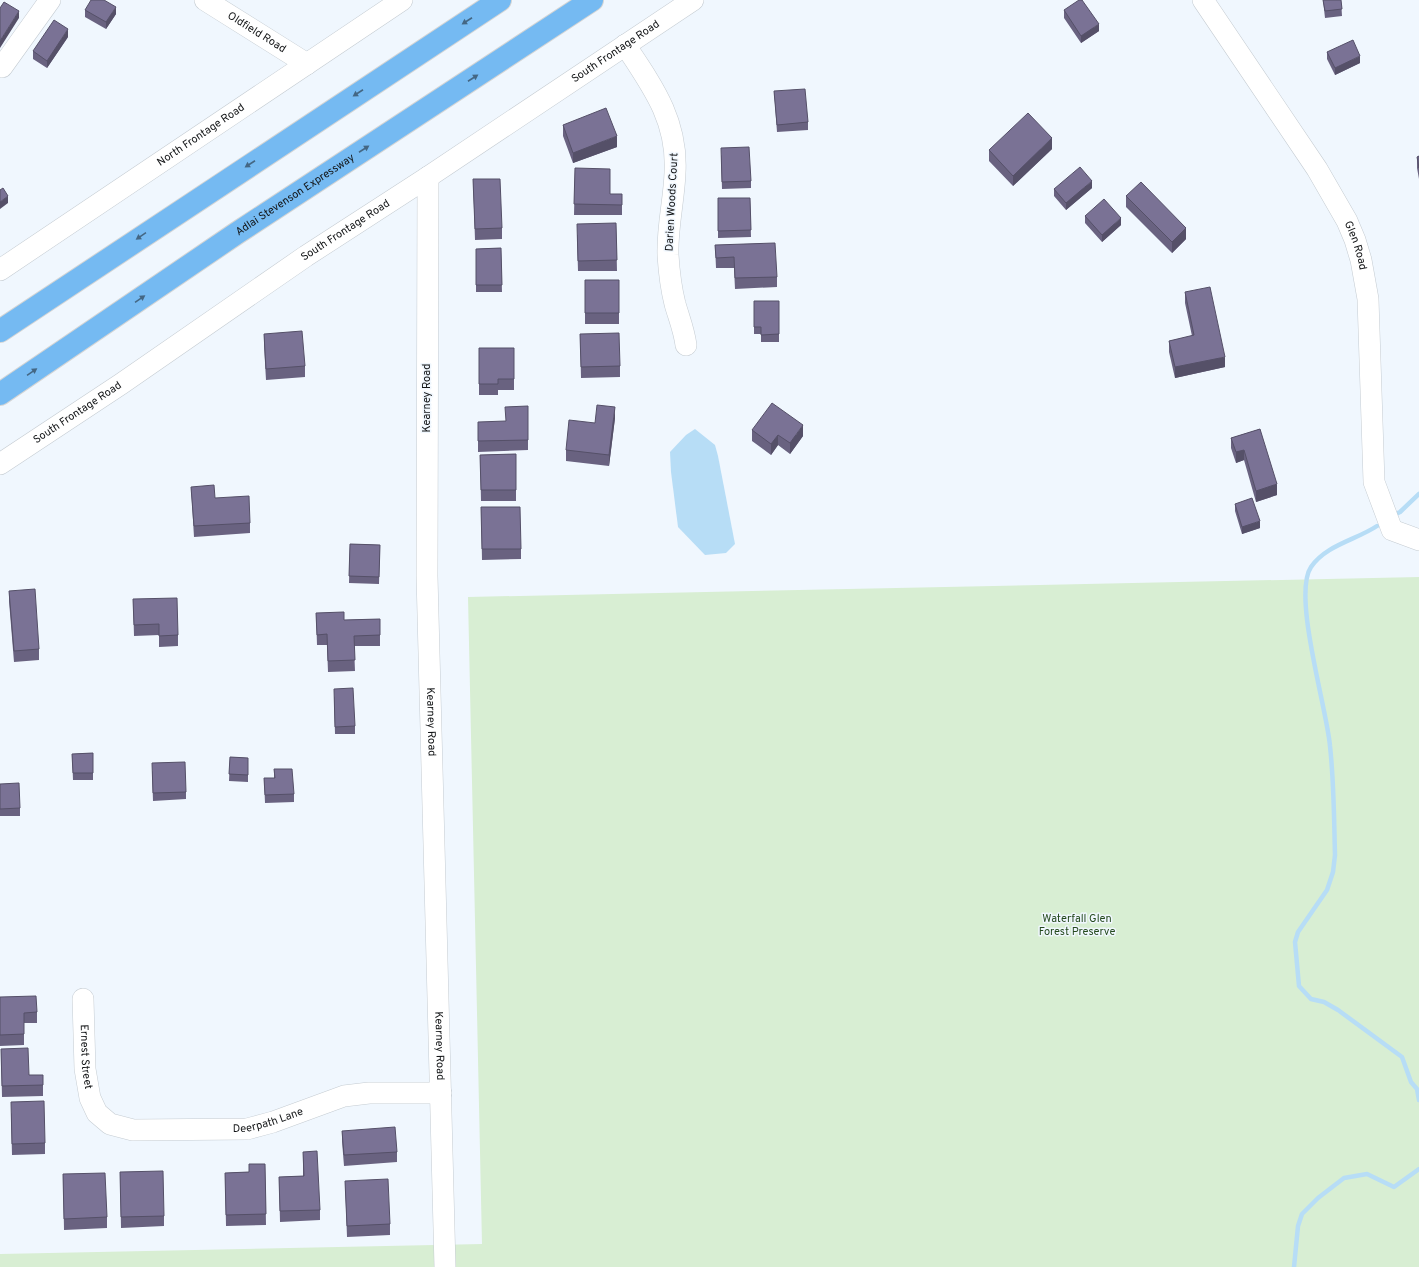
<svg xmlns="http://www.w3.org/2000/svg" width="1419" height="1267" viewBox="0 0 1419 1267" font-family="Overpass,sans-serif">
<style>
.green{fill:#d8eed3}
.water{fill:#b7ddf6}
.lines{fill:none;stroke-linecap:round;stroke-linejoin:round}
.stream{stroke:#b7ddf6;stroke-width:4.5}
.minor-casing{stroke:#c5ccd2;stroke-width:22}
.highway-casing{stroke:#d4d5d5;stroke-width:24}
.minor{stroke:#fff;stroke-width:21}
.highway{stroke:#75baf2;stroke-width:22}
.wall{fill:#696280}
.shaded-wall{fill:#555068}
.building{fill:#7a7295;stroke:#555068}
.oneway{fill:#446784}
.labels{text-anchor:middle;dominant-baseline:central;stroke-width:3;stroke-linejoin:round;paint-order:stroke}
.street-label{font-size:11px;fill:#121416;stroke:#f0f7fe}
.park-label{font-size:11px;fill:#254a1e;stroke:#f0f7fe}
</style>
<rect width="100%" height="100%" fill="#f0f7fe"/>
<path class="green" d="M 1419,577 L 1419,1267 L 0,1267 L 0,1254 L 482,1244 L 468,597 Z"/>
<path class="water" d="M 695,429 L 715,445 L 718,456 L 735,544 L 726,553 L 705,555 L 678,527 L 671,472 L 670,452 L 686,435 Z"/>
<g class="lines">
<path class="stream" d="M 1392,516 L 1400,512 L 1419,494
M 1377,526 C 1356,540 1326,545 1311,567 C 1292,595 1327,709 1330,746 C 1334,782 1334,819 1335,855 L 1333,872 L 1327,890 L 1298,932 L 1295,942 L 1299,986 L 1311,999 L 1324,1002 L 1338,1010 L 1402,1057 L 1411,1082 L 1417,1089 L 1419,1100
M 1294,1267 L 1298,1226 L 1302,1214 L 1318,1198 L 1344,1178 L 1367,1174 L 1394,1187 L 1419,1169"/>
<defs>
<g id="minor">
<path id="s1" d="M 205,0 L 307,64"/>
<path id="s2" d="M 1203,0 L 1317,169 L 1347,221 L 1355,240 L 1361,260 L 1368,299 L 1374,482 L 1392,530 L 1419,540"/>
<path d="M 625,45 C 653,87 678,121 675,173 C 674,200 667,228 668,255 C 669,271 671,288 675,304 C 679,318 684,330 686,345"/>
<path d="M 2,67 L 50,0"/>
<path id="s3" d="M 428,177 L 427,576 L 445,1267"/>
<path id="s4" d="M 0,270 L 402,0"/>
<path id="s5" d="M 0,464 L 121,384 L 306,256 L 428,177 L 693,0"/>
<path id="s6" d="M 83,999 L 85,1069 L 90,1098 L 97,1113 L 110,1124 L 133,1130 L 247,1129 L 273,1122 L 344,1096 L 369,1093 L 441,1093"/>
</g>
<g id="highway">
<path d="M 0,331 L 500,0"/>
<path id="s7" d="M 0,394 L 237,233 L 592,0"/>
</g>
</defs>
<use href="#minor" class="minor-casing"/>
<use href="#highway" class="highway-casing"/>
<use href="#minor" class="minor"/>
<use href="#highway" class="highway"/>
</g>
<path class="wall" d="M 1323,0 L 1341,0 L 1342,16 L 1325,18 Z
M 85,10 L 116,14 L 106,29 L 85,17 Z
M 1064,10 L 1099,31 L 1081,43 L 1064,18 Z
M 68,37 L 47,68 L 33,59 L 33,51 Z
M 1327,52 L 1360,63 L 1335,75 L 1327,59 Z
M 774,91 L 808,122 L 808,130 L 777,132 Z
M 563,125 L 617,147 L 573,163 L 563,136 Z
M 1052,149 L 1013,186 L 989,161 L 989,150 Z
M 721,155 L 751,181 L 751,188 L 722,189 Z
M 1419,156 L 1419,179 L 1417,168 L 1417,157 Z
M 575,168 L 610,194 L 622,194 L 622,215 L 574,215 Z
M 473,179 L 502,228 L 502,239 L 475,240 Z
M 1092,188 L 1066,210 L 1054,196 L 1054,189 Z
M 1126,196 L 1186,239 L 1172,253 L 1126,207 Z
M 718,198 L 750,198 L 751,237 L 718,238 Z
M 1085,216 L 1121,225 L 1102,242 L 1085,223 Z
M 616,223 L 617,271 L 578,271 L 577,235 Z
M 715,245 L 777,277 L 777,287 L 735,289 L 734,268 L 716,268 Z
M 501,248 L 502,292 L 476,292 L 476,249 Z
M 585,280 L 619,280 L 619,324 L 585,324 Z
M 1185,292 L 1225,367 L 1175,378 L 1169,352 L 1169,341 L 1192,336 L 1185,303 Z
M 754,301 L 779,301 L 779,342 L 761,342 L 761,334 L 754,334 Z
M 264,334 L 305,366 L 305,377 L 266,380 L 264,345 Z
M 580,334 L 620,366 L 620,377 L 581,378 Z
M 479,348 L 514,348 L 514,390 L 498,390 L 498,395 L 479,395 Z
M 615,418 L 609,466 L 566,461 L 566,450 L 595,423 Z
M 478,422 L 505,422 L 528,440 L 528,450 L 478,452 Z
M 1260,429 L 1277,495 L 1256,502 L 1244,460 L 1236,463 L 1231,448 L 1231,438 Z
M 752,430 L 803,436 L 790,454 L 778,445 L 771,455 L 752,441 Z
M 516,454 L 516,501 L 481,501 L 480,455 Z
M 191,487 L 215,498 L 250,523 L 250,533 L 194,537 Z
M 1235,504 L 1260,528 L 1242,534 L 1235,511 Z
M 481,507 L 521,549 L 521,559 L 482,560 Z
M 350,544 L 380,545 L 379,584 L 349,583 Z
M 9,591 L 39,649 L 39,660 L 14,662 L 9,601 Z
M 133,599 L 178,635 L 178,646 L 159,647 L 159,635 L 134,636 Z
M 316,613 L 344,620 L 380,619 L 380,646 L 354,646 L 355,671 L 328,672 L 327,645 L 317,645 Z
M 334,696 L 355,726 L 355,734 L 335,734 Z
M 93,753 L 93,780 L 73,780 L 72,754 Z
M 230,757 L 248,758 L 248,782 L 229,781 Z
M 274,769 L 294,794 L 294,802 L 265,803 L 264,778 L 274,778 Z
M 152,771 L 186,792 L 186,799 L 153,801 Z
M 0,784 L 20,808 L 20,816 L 0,816 Z
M 0,997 L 37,1012 L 37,1023 L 24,1023 L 24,1045 L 0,1046 Z
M 1,1049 L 29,1075 L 43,1075 L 43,1096 L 2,1097 Z
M 11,1113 L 45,1143 L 45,1154 L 12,1155 Z
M 342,1131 L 397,1152 L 397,1162 L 344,1166 L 342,1141 Z
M 303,1152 L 320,1210 L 320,1220 L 280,1222 L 279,1177 L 303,1176 Z
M 265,1164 L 266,1225 L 226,1226 L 225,1173 L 249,1172 Z
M 120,1172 L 164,1216 L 164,1226 L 121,1228 Z
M 63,1174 L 107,1217 L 107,1228 L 64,1230 Z
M 345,1181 L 390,1224 L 390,1235 L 347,1237 Z"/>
<path class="shaded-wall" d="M 116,7 L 116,14 L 106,29 L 106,22 Z
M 19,11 L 19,18 L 0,48 L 0,41 Z
M 1099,24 L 1099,31 L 1081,43 L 1081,36 Z
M 68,29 L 68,37 L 47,68 L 47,61 Z
M 1360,56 L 1360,63 L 1335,75 L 1335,68 Z
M 617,136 L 617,147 L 573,163 L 573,153 Z
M 1052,138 L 1052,149 L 1013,186 L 1013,176 Z
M 1092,181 L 1092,188 L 1066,210 L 1066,203 Z
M 8,196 L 8,203 L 0,209 L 0,202 Z
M 1121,218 L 1121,225 L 1102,242 L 1102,235 Z
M 1186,228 L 1186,239 L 1172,253 L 1172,242 Z
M 1225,357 L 1225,367 L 1175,378 L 1175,367 Z
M 615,407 L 615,418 L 609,466 L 609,455 Z
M 803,425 L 803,436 L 790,454 L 790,443 Z
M 778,435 L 778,445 L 771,455 L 771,444 Z
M 1244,450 L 1244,460 L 1236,463 L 1236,452 Z
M 1277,484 L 1277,495 L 1256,502 L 1256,491 Z
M 1260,521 L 1260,528 L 1242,534 L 1242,527 Z"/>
<path class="building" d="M 91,0 L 104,0 L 116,7 L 106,22 L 85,10 Z
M 1079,0 L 1082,0 L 1099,24 L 1081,36 L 1064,10 Z
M 1323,0 L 1341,0 L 1342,9 L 1325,11 Z
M 4,2 L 19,11 L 0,41 L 0,8 Z
M 54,20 L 68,29 L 47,61 L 33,51 Z
M 1353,40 L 1360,56 L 1335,68 L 1327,52 Z
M 805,89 L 808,122 L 777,125 L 774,91 Z
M 606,108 L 617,136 L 573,153 L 563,125 Z
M 1028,113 L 1052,138 L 1013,176 L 989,150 Z
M 749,147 L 751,181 L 722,182 L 721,148 Z
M 1419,156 L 1419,168 L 1417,157 Z
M 1080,167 L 1092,181 L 1066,203 L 1054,189 Z
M 575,168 L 610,169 L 610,194 L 622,194 L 622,205 L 574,204 Z
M 473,179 L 500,179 L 502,228 L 475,229 Z
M 1141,182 L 1186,228 L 1172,242 L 1126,196 Z
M 3,188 L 8,196 L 0,202 L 0,190 Z
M 718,198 L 750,198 L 751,230 L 718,231 Z
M 1104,199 L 1121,218 L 1102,235 L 1085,216 Z
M 616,223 L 617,260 L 578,261 L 577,224 Z
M 775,243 L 777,277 L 735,278 L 734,257 L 716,258 L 715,245 Z
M 501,248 L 502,285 L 476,285 L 476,249 Z
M 585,280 L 619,280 L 619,313 L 585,313 Z
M 1210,287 L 1225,357 L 1175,367 L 1169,341 L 1194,335 L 1185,292 Z
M 754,301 L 779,301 L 779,334 L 761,335 L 761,327 L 754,327 Z
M 302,331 L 305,366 L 266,369 L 264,334 Z
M 619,333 L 620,366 L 581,367 L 580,334 Z
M 479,348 L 514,348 L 514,379 L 498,379 L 498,384 L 479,384 Z
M 772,403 L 803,425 L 790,443 L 778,435 L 771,444 L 752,430 Z
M 597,405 L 615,407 L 609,455 L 566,450 L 569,420 L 595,423 Z
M 528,406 L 528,440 L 478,441 L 478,422 L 506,421 L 505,407 Z
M 1260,429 L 1277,484 L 1256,491 L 1244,450 L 1236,452 L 1231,438 Z
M 516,454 L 516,490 L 481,490 L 480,455 Z
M 214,485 L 215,498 L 249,496 L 250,523 L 194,526 L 191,487 Z
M 1252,498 L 1260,521 L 1242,527 L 1235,504 Z
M 481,507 L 520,507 L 521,549 L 482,549 Z
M 350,544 L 380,545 L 379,577 L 349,576 Z
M 35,589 L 39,649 L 14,651 L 9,591 Z
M 177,598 L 178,635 L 159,636 L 159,624 L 134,625 L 133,599 Z
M 344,612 L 344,620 L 380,619 L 380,635 L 354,636 L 355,660 L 328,661 L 327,634 L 317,635 L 316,613 Z
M 353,688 L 355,726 L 335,727 L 334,689 Z
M 93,753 L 93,773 L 73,773 L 72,754 Z
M 230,757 L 248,758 L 248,775 L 229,774 Z
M 185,762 L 186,792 L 153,793 L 152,763 Z
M 274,769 L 292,769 L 294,794 L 265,795 L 264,778 L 275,778 Z
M 19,783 L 20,808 L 0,809 L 0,784 Z
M 36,996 L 37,1012 L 24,1013 L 24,1034 L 0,1035 L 0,997 Z
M 28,1048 L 29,1075 L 43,1075 L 43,1085 L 2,1086 L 1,1049 Z
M 44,1101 L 45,1143 L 12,1144 L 11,1102 Z
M 395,1127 L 397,1152 L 344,1155 L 342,1131 Z
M 317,1151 L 320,1210 L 280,1211 L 279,1177 L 304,1176 L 303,1152 Z
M 249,1164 L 265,1164 L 266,1214 L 226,1215 L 225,1173 L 249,1172 Z
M 163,1171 L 164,1216 L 121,1217 L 120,1172 Z
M 105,1173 L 107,1217 L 64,1219 L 63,1174 Z
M 388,1179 L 390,1224 L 347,1226 L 345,1181 Z"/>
<defs><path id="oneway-solid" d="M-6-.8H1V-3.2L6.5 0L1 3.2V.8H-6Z"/></defs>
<g class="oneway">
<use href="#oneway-solid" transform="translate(467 21) rotate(147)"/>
<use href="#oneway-solid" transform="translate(473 78) rotate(-33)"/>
<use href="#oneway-solid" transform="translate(358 93) rotate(147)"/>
<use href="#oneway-solid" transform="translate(364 149) rotate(-33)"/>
<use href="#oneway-solid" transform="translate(250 164) rotate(147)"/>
<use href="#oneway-solid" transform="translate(141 236) rotate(146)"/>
<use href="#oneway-solid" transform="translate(140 299) rotate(-34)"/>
<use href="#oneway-solid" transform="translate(32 372) rotate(-34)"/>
</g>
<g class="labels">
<g class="street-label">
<text stroke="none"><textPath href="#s1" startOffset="61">Oldfield Road</textPath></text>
<text stroke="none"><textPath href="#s5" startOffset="741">South Frontage Road</textPath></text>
<text stroke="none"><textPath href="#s4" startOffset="242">North Frontage Road</textPath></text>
<text stroke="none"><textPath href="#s7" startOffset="356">Adlai Stevenson Expressway</textPath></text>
<text transform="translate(672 202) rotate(-87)">Darien Woods Court</text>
<text stroke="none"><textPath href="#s5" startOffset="417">South Frontage Road</textPath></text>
<text stroke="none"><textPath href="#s2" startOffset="290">Glen Road</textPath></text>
<text transform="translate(427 398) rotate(-90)">Kearney Road</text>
<text stroke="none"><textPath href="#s5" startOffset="93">South Frontage Road</textPath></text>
<text stroke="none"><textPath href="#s3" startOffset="545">Kearney Road</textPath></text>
<text stroke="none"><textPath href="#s3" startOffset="869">Kearney Road</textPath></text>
<text stroke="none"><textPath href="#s6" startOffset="58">Ernest Street</textPath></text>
<text stroke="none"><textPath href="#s6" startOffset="293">Deerpath Lane</textPath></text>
</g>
<g class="park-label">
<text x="1077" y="919">Waterfall Glen<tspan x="1077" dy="13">Forest Preserve</tspan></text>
</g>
</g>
</svg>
